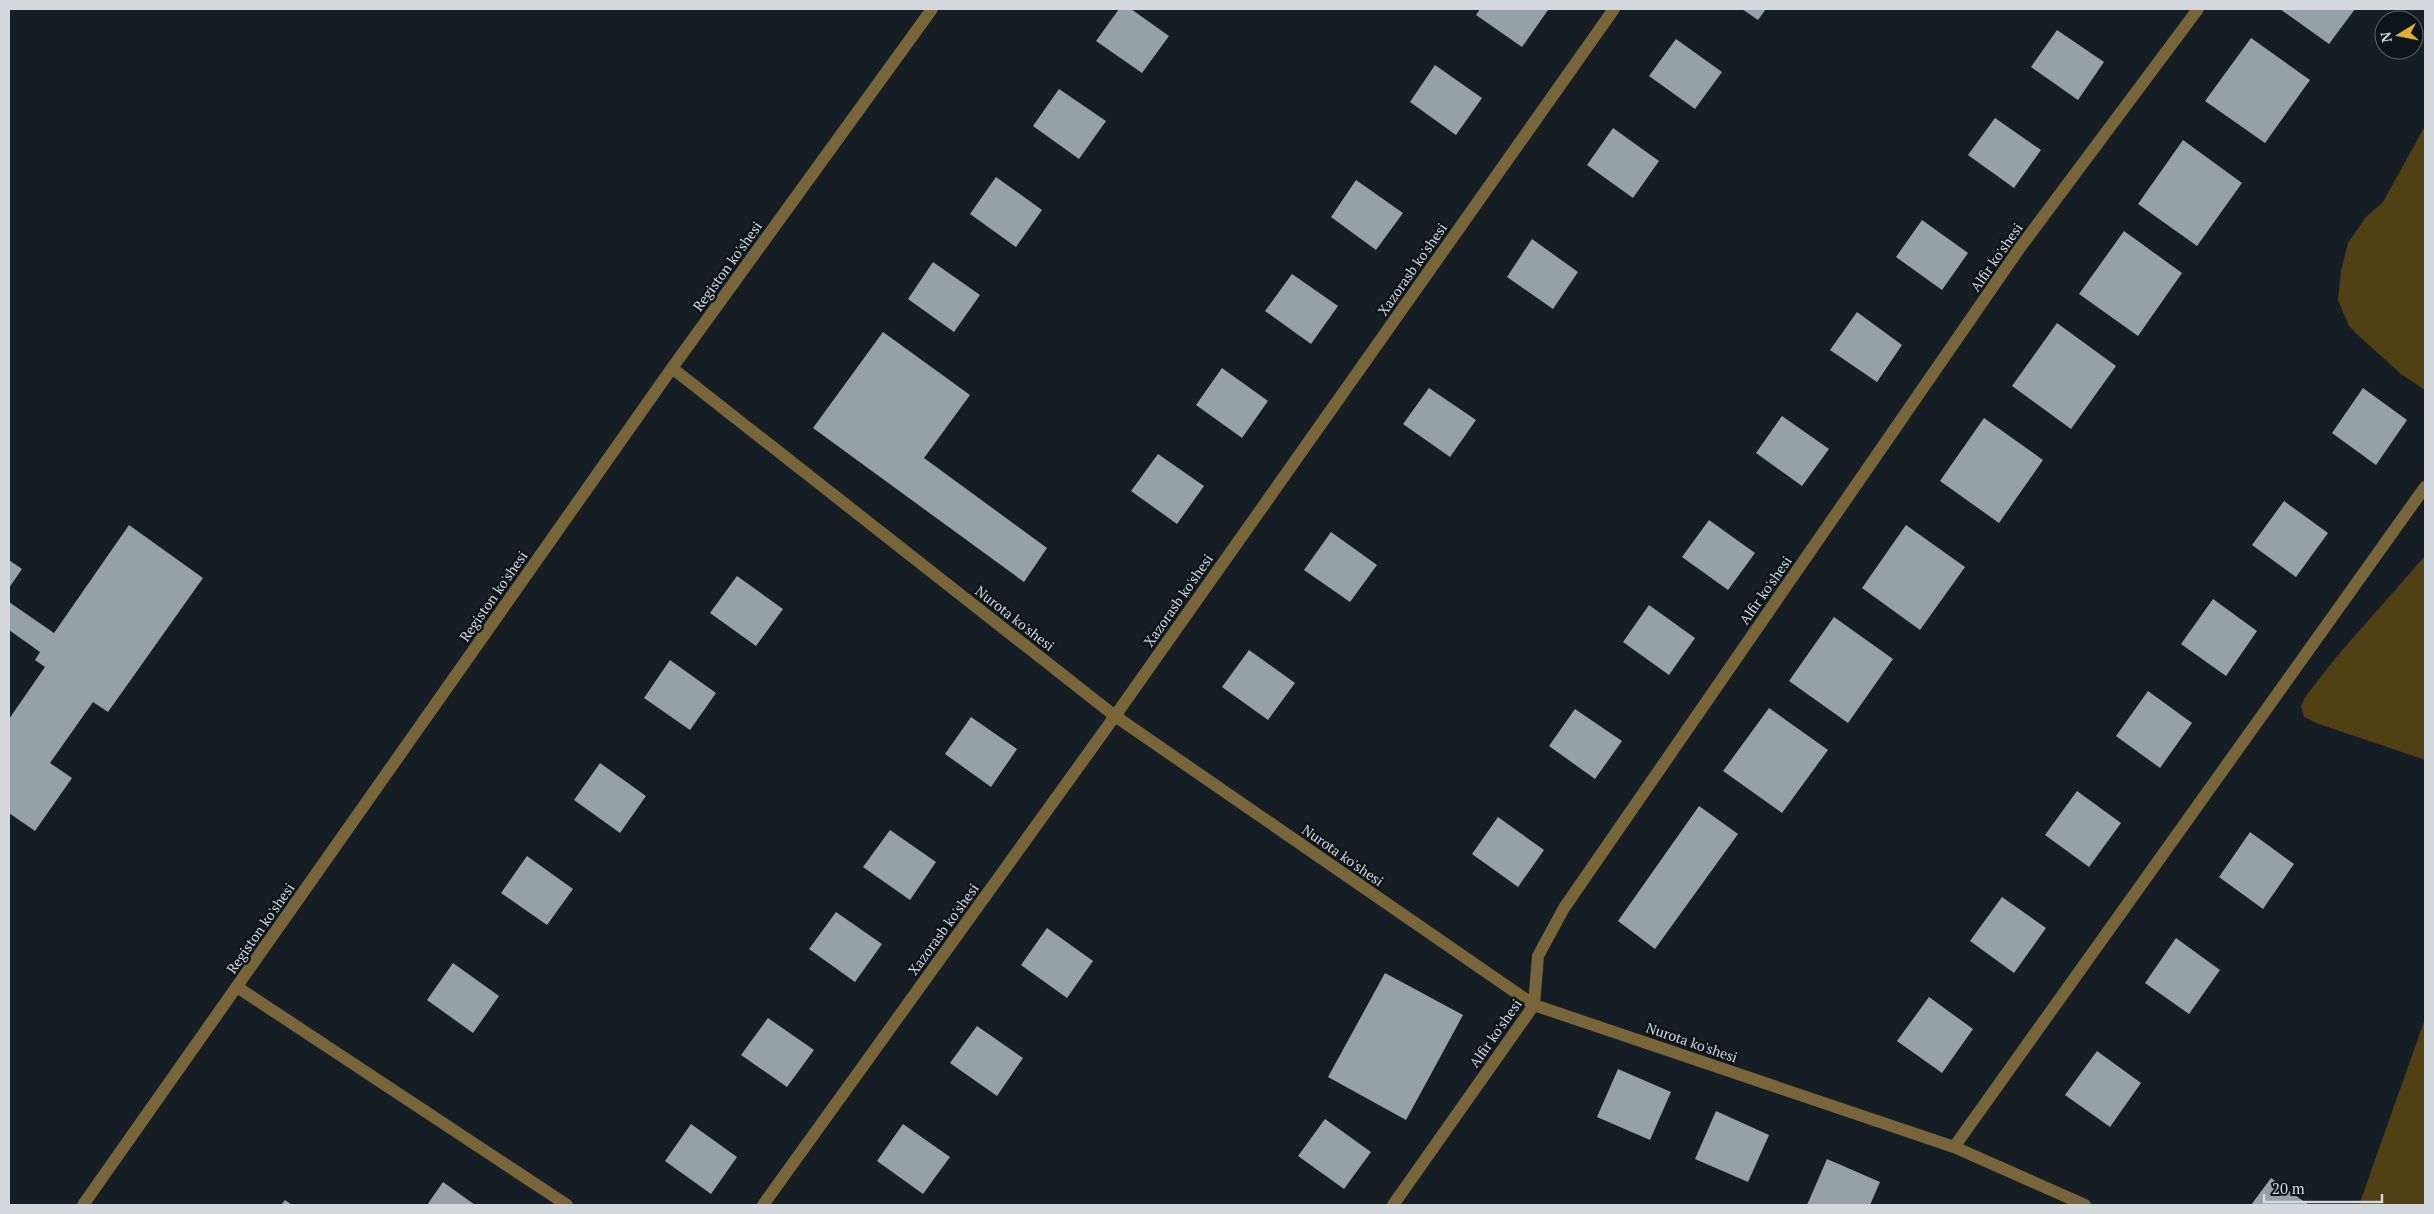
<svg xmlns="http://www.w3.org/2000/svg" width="2434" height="1214" viewBox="0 0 2434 1214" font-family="'PT Serif',serif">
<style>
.green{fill:#514014}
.building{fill:#95a1a9}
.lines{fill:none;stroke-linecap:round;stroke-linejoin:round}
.minor{stroke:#78653a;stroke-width:12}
.labels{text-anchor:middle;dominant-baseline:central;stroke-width:5;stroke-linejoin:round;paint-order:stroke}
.street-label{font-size:14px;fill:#d3d9dd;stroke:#0c151a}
</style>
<rect width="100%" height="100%" fill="#151e24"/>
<path class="green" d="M 2425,126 L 2425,390 L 2401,374 L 2360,337 L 2349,326 L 2338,300 L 2341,271 L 2348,243 L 2366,217 L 2383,202 Z
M 2425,556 L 2425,760 L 2319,724 L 2304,717 L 2301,706 L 2305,697 L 2338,655 Z
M 2425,1019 L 2425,1205 L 2359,1205 Z"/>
<path class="building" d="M 1119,9 L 1131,9 L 1169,36 L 1142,73 L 1096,41 Z
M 1480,9 L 1546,9 L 1548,10 L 1522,47 L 1476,15 Z
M 1742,9 L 1766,9 L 1758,20 Z
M 2280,9 L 2355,9 L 2329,44 Z
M 2057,30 L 2104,62 L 2078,100 L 2031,67 Z
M 2251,38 L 2310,80 L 2265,143 L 2205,101 Z
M 1676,39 L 1722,72 L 1695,109 L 1649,76 Z
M 1435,65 L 1482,98 L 1456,135 L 1410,102 Z
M 1059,89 L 1106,121 L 1079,159 L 1033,126 Z
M 1995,118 L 2041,150 L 2014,188 L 1968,155 Z
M 1613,128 L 1659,161 L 1633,198 L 1587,165 Z
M 2183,140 L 2242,183 L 2197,246 L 2138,204 Z
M 996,177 L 1042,210 L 1016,247 L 970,214 Z
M 1356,180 L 1403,213 L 1376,250 L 1331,217 Z
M 1922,220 L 1968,253 L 1942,290 L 1896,257 Z
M 2124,231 L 2182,273 L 2138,336 L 2079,294 Z
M 1532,239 L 1578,272 L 1553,309 L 1507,277 Z
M 933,262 L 980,295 L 954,332 L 908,299 Z
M 1292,274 L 1338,306 L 1311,344 L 1265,311 Z
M 1857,312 L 1902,345 L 1877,382 L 1830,350 Z
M 2057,323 L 2116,366 L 2071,429 L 2012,386 Z
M 883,332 L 970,395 L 924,458 L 1047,548 L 1024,582 L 813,428 Z
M 1222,368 L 1268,401 L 1242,438 L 1196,405 Z
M 1429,388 L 1476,420 L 1450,457 L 1403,424 Z
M 2363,388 L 2407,420 L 2376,465 L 2332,433 Z
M 1782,416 L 1829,449 L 1802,486 L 1756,453 Z
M 1984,418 L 2043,460 L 1999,523 L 1940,481 Z
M 1158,454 L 1204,486 L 1177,524 L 1131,491 Z
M 2284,501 L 2328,533 L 2296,577 L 2252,545 Z
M 1709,520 L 1755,553 L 1728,590 L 1682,557 Z
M 129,525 L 203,578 L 108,712 L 93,702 L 50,763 L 72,778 L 35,831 L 9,813 L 9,719 L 45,667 L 35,660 L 40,652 L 9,630 L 9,602 L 54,633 Z
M 1906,525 L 1965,567 L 1920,630 L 1862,588 Z
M 1331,532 L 1377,565 L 1350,602 L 1304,570 Z
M 9,560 L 22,569 L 9,588 Z
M 737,576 L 783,609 L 756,646 L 710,613 Z
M 2213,599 L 2257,631 L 2226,676 L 2181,644 Z
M 1649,605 L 1695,638 L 1669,675 L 1623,642 Z
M 1834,617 L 1893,659 L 1848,723 L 1789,681 Z
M 1249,650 L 1295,683 L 1268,720 L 1222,687 Z
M 670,660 L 716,693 L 690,730 L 644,698 Z
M 2148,691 L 2192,723 L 2160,768 L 2116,736 Z
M 1769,708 L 1828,750 L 1782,813 L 1723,771 Z
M 1575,709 L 1622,741 L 1595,779 L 1549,746 Z
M 971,717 L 1017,749 L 991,787 L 945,754 Z
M 600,763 L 646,796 L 620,833 L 574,800 Z
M 2077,791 L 2121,823 L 2089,867 L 2045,835 Z
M 1699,806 L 1738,834 L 1655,949 L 1618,921 Z
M 1498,817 L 1544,850 L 1518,887 L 1472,854 Z
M 890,830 L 936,862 L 910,900 L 863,867 Z
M 2250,832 L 2294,864 L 2263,909 L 2219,877 Z
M 527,856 L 573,889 L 547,925 L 501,893 Z
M 2002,897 L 2046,928 L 2014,973 L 1970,941 Z
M 836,912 L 882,944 L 855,982 L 809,949 Z
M 1047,928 L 1093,961 L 1067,998 L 1021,965 Z
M 2176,938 L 2220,970 L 2189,1014 L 2145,983 Z
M 453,963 L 499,996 L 473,1033 L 427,1000 Z
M 1385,973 L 1463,1015 L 1406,1120 L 1328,1077 Z
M 1929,997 L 1973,1029 L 1942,1073 L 1897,1041 Z
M 768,1018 L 814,1050 L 787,1087 L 741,1055 Z
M 977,1026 L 1023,1058 L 997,1096 L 950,1063 Z
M 2097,1051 L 2141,1083 L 2110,1127 L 2065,1095 Z
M 1618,1069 L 1671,1092 L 1650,1140 L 1597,1117 Z
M 1716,1111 L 1769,1135 L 1748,1182 L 1695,1159 Z
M 1325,1119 L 1371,1152 L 1344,1189 L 1298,1156 Z
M 691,1124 L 737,1157 L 711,1194 L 665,1161 Z
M 903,1124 L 950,1157 L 923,1194 L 877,1161 Z
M 1827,1159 L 1880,1182 L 1870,1205 L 1807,1205 Z
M 2271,1178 L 2309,1205 L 2251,1205 Z
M 443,1182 L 475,1205 L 427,1205 Z
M 285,1200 L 292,1205 L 281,1205 Z"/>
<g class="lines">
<path class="minor" d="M 672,368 L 1115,716 L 1534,1005 L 1954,1147 L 2085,1205
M 237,987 L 567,1205
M 1954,1147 L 2425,487
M 83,1205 L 672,368 L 932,9
M 763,1205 L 1115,716 L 1614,9
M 1393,1205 L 1534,1005 L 1538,956 L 1564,908 L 2019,249 L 2198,9"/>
</g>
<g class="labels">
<g class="street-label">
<text transform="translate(1996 257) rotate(-55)">Alfir ko'shesi</text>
<text transform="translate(727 266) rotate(-54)">Registon ko'shesi</text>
<text transform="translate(1412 269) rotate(-55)">Xazorasb ko'shesi</text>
<text transform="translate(1765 590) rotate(-55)">Alfir ko'shesi</text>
<text transform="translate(493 596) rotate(-55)">Registon ko'shesi</text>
<text transform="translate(1178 600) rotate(-55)">Xazorasb ko'shesi</text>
<text transform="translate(1015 618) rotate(38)">Nurota ko'shesi</text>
<text transform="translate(1343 855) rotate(35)">Nurota ko'shesi</text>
<text transform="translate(260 928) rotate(-55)">Registon ko'shesi</text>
<text transform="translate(943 929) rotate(-54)">Xazorasb ko'shesi</text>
<text transform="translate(1495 1033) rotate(-55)">Alfir ko'shesi</text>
<text transform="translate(1692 1042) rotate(19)">Nurota ko'shesi</text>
</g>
</g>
<rect width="2434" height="1214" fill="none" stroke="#d3d9dd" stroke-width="20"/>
<g transform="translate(2399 35) rotate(260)"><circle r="24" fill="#0c151a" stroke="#5c6368"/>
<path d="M0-4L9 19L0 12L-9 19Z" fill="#dfb034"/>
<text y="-8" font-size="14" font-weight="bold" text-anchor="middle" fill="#d3d9dd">N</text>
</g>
<path d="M2264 1194v8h118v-8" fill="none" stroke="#d3d9dd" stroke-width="2.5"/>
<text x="2272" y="1194" font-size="15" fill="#d3d9dd" stroke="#0c151a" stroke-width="4" paint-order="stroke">20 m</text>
</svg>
